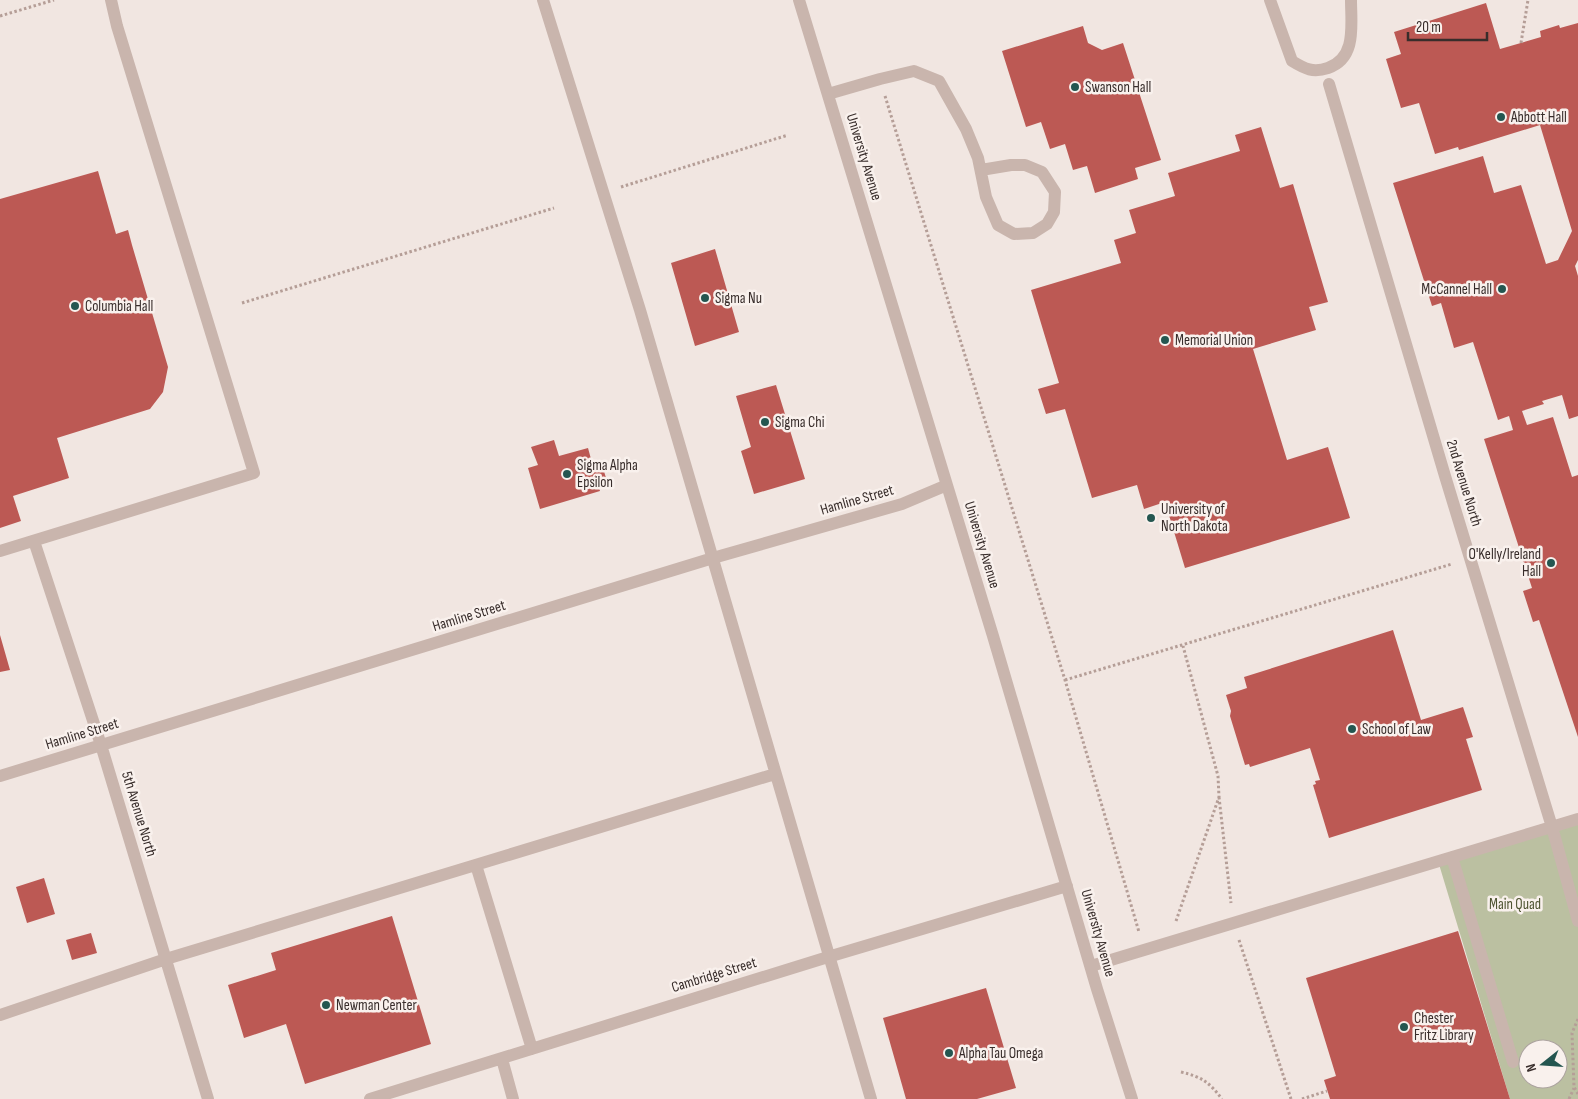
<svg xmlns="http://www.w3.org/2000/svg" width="1578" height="1099" viewBox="0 0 1578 1099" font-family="'Sofia Sans Condensed',sans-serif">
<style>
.green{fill:#bbc0a1;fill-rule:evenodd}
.building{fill:#bc5954}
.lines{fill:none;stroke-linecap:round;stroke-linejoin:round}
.path{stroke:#b59e97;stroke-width:3;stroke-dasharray:2.5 2.5;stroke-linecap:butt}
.minor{stroke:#c9b5ad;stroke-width:12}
.poi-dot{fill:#245650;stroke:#f9f1ed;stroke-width:2}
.labels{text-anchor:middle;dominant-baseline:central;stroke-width:5;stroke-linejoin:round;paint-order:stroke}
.poi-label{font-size:15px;fill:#382d2b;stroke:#f9f1ed;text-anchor:start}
.street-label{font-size:15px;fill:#382d2b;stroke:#f9f1ed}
.park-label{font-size:15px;fill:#4e5431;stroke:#f9f1ed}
</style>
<rect width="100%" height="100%" fill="#f1e6e1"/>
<path class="green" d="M 1578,819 L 1578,1099 L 1510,1099 L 1438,861 ZM 1528,1049 L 1558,1049 L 1558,1079 L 1528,1079 Z"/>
<path class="building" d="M 1486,3 L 1500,49 L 1541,37 L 1540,31 L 1559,25 L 1560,28 L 1578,23 L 1578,260 L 1575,266 L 1578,276 L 1578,416 L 1569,419 L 1562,395 L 1542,401 L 1544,404 L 1522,411 L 1527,425 L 1553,417 L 1572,477 L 1578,475 L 1578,737 L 1539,620 L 1533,622 L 1523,591 L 1532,588 L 1484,439 L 1513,430 L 1509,416 L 1498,420 L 1473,342 L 1454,348 L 1441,303 L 1432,306 L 1393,183 L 1483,156 L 1494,193 L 1521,185 L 1546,264 L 1558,260 L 1572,231 L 1540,125 L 1459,150 L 1458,147 L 1435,154 L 1419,103 L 1401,108 L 1386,59 L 1401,54 L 1394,32 Z
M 1083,26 L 1088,43 L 1102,50 L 1123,43 L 1161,160 L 1135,168 L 1138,179 L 1095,193 L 1087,166 L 1073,170 L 1065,144 L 1050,149 L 1041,122 L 1026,127 L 1002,51 Z
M 1261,127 L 1280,188 L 1293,184 L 1328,302 L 1309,307 L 1316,330 L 1253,349 L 1287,460 L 1328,447 L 1350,518 L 1185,568 L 1165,502 L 1144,509 L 1137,485 L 1092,498 L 1065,409 L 1046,414 L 1038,389 L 1059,383 L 1031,290 L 1121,263 L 1114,240 L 1136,233 L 1129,210 L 1175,196 L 1168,173 L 1240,151 L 1235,135 Z
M 98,171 L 116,234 L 128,230 L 132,245 L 168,367 L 163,392 L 150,409 L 57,438 L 69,478 L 13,496 L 21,521 L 0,528 L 0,199 Z
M 715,249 L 739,332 L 695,346 L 671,263 Z
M 776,385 L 805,479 L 754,494 L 741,451 L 751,447 L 736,396 Z
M 554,440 L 559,456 L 588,448 L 594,470 L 603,468 L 606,478 L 597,481 L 600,491 L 540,509 L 528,468 L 538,465 L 531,447 Z
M 1393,630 L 1421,720 L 1463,707 L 1473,737 L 1466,739 L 1482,790 L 1329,838 L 1313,785 L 1316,784 L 1315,781 L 1320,780 L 1310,748 L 1250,767 L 1249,764 L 1245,765 L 1230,716 L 1231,711 L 1226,695 L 1247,688 L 1244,677 Z
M 0,635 L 10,670 L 0,672 Z
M 44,878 L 55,914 L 27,923 L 16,887 Z
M 392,916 L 431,1044 L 305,1084 L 286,1024 L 244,1038 L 228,985 L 276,970 L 271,953 Z
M 1458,931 L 1510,1099 L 1330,1099 L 1324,1080 L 1336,1076 L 1306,978 Z
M 91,933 L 97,953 L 72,960 L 66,940 Z
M 986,988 L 1016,1088 L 977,1099 L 906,1099 L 883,1018 Z"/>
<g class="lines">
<path class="path" d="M 0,16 L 54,0
M 1521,43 L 1528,0
M 885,96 L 1065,680 L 1139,932
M 621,187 L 788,135
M 242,303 L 554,208
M 1065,680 L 1452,564
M 1219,797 L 1231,903
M 1176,921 L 1219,797 L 1218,776 L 1183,646
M 1239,940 L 1291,1099
M 1578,1019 L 1572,1033 L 1574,1087 L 1578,1094
M 1181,1072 C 1202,1077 1209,1082 1222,1099
M 1302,1099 L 1327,1091
M 1569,1099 L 1574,1088"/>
<path class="minor" d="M 543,0 L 640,310 L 871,1099
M 799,0 L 993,636 L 1097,989 L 1132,1099
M 1270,0 L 1292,61 C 1305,69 1313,73 1328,68 C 1357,58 1351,25 1351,0
M 1329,84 L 1445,476 L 1552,827 L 1578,921
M 828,94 L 880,79 L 914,71 L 939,81 L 966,129 L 978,158 L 986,197 L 998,225 L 1014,234 L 1033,233 L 1047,224 L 1054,212 L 1055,192 L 1042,172 L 1025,165 L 1011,165 L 981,170
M 34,541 L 101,745 L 208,1099
M 0,551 L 254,473 L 117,26 L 111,0
M 0,776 L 713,558 L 902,504 L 947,485
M 1452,857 L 1513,1062
M 476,865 L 532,1049
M 1091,966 L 1578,819
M 0,1015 L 166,959 L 775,774
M 502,1059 L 513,1099
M 370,1099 L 828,957 L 1067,886"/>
</g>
<g class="poi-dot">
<circle cx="1075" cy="87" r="5"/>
<circle cx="1501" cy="117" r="5"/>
<circle cx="1502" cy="289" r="5"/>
<circle cx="705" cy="298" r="5"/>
<circle cx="75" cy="306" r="5"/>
<circle cx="1165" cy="340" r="5"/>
<circle cx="765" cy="422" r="5"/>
<circle cx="567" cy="474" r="5"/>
<circle cx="1151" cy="518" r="5"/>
<circle cx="1551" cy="563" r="5"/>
<circle cx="1352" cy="729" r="5"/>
<circle cx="326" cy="1005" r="5"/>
<circle cx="1404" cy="1027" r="5"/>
<circle cx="949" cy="1053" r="5"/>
</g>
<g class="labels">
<g class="poi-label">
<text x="1085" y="87">Swanson Hall</text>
<text x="1511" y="117">Abbott Hall</text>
<text x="1492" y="289" text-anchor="end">McCannel Hall</text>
<text x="715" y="298">Sigma Nu</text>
<text x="85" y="306">Columbia Hall</text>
<text x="1175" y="340">Memorial Union</text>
<text x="775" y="422">Sigma Chi</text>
<text x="577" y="465">Sigma Alpha<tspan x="577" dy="17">Epsilon</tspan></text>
<text x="1161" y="509">University of<tspan x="1161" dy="17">North Dakota</tspan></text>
<text x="1541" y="554" text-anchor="end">O'Kelly/Ireland<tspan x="1541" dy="17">Hall</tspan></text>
<text x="1362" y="729">School of Law</text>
<text x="336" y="1005">Newman Center</text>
<text x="1414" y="1018">Chester<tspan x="1414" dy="17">Fritz Library</tspan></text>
<text x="959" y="1053">Alpha Tau Omega</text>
</g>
<g class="street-label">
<text transform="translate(864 157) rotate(73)">University Avenue</text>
<text transform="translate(1464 483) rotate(73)">2nd Avenue North</text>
<text transform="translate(857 500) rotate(-16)">Hamline Street</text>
<text transform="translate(982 545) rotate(73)">University Avenue</text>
<text transform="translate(469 616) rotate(-17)">Hamline Street</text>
<text transform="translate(82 734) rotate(-17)">Hamline Street</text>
<text transform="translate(139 814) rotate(73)">5th Avenue North</text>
<text transform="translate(1098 933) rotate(74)">University Avenue</text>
<text transform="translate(714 975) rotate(-17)">Cambridge Street</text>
</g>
<g class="park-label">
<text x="1515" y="904">Main Quad</text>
</g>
</g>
<g transform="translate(1543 1064) rotate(253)"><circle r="24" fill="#f9f1ed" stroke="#aca39f"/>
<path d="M0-4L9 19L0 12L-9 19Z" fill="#245650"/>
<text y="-8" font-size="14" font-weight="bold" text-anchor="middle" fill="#382d2b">N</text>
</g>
<path d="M1408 32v8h79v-8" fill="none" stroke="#382d2b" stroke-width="2.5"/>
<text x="1416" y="32" font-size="15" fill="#382d2b" stroke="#f9f1ed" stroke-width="4" paint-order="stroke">20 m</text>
</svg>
